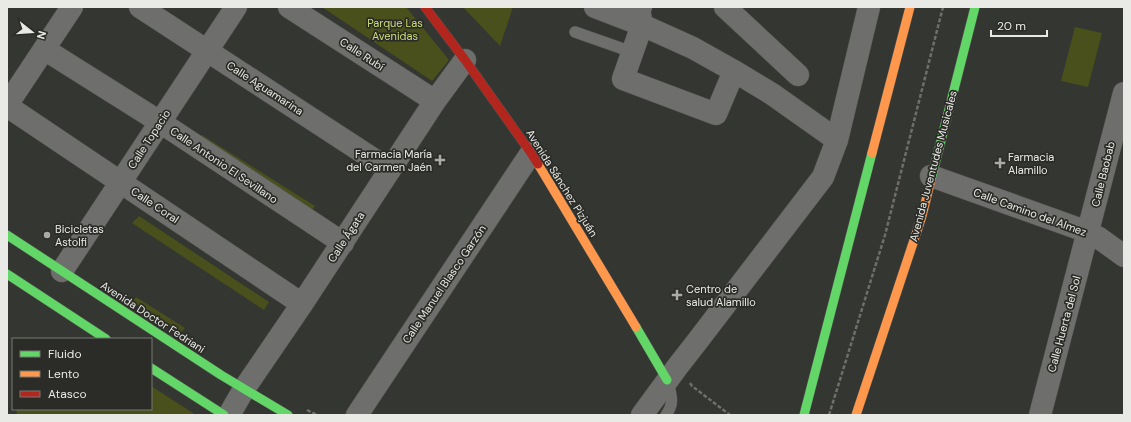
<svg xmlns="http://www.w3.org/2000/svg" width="1131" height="422" viewBox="0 0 1131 422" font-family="'DM Sans',sans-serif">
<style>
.green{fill:#49501b}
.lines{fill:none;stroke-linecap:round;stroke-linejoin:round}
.lane-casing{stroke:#52534f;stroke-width:12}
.street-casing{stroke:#52534f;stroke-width:23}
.fast-casing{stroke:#52534f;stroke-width:10}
.slow-casing{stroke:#52534f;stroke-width:10}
.jam-casing{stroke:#52534f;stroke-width:10}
.path{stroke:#6e6e6c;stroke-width:2.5;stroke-dasharray:4 2;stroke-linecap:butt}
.lane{stroke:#6e6f6c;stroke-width:11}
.street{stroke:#6e6f6c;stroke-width:22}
.fast{stroke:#63d668;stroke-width:9}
.slow{stroke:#ff974d;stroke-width:9}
.jam{stroke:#b3261e;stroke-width:9}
.poi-dot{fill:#aaaba7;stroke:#2b2c27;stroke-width:1.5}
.labels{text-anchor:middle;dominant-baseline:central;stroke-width:3.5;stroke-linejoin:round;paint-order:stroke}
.park-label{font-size:11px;fill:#cbdb75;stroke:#2b2c27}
.street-label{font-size:11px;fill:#e9eae6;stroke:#2b2c27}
.poi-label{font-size:11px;fill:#e9eae6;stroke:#2b2c27;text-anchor:start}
</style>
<rect width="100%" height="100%" fill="#343631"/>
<path class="green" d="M 322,7 L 406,7 L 449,60 L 432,81 Z
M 463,7 L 513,7 L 500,46 Z
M 1075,27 L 1102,33 L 1088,87 L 1061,81 Z
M 202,135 L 315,206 L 309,215 L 196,144 Z
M 139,216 L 269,302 L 264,310 L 132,223 Z
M 136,297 L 185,328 L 180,333 L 133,302 Z
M 151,386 L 196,415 L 17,415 L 16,409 L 151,409 Z"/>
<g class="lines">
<defs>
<path id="lane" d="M 575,32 L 632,52
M 666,415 C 675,403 671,395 668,382"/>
<path id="street" d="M 140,7 L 390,170
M 289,7 L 435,101
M 595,7 L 642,25 L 693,48 L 734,71 L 772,94 L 837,140
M 641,7 L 639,9 L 642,25 L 623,79 L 716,114 L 734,71
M 725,7 L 798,75
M 44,49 L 160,122 L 343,243
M 7,105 L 72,7
M 7,106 L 302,304
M 931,176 L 1088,232 L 1099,238 L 1124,256
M 62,271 L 236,7
M 229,415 L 244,389 L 302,304 L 435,101 L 465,60
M 357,415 L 531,153
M 642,415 L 678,366 L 696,343 L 823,177 L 837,140 L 869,7
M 1040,415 L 1124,93"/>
<path id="fast" d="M 931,180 L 975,7
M 7,235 L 221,375 L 288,415
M 7,274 L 106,339
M 636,327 L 667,380
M 151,368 L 224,415
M 804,415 L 872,153"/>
<path id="slow" d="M 872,153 L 910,7
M 538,164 L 636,327
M 856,415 L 922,216 L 931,180"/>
<path id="jam" d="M 425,7 L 465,60 L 531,153 L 538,164"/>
</defs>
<use href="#lane" class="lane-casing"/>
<use href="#street" class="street-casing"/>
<use href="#fast" class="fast-casing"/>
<use href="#slow" class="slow-casing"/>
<use href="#jam" class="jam-casing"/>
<path class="path" d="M 690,383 L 692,386 L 730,415
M 307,410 L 317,415
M 829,415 L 885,235 L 943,7"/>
<use href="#lane" class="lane"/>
<use href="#street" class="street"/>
<use href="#fast" class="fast"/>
<use href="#slow" class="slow"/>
<use href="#jam" class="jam"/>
</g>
<g class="poi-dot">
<path d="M438 154h4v4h4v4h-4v4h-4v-4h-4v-4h4z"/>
<path d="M998 157h4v4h4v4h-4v4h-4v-4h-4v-4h4z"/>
<circle cx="47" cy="235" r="4"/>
<path d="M675 289h4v4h4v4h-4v4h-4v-4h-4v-4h4z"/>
</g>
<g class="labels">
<g class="park-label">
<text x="395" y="23">Parque Las<tspan x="395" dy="13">Avenidas</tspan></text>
</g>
<g class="street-label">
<text transform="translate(362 54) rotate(33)">Calle Rubí</text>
<text transform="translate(265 88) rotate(33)">Calle Aguamarina</text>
<text transform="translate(149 139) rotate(-57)">Calle Topacio</text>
<text transform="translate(224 165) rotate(34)">Calle Antonio El Sevillano</text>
<text transform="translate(933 166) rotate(-75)">Avenida Juventudes Musicales</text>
<text transform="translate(1103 174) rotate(-76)">Calle Baobab</text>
<text transform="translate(562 183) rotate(58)">Avenida Sánchez Pizjuán</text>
<text transform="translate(155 205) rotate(34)">Calle Coral</text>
<text transform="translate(1030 212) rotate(20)">Calle Camino del Almez</text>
<text transform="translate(346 237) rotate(-57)">Calle Ágata</text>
<text transform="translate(444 284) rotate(-56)">Calle Manuel Blasco Garzón</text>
<text transform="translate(153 317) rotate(33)">Avenida Doctor Fedriani</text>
<text transform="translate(1064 324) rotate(-75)">Calle Huerta del Sol</text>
</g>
<g class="poi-label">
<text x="432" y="154" text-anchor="end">Farmacia María<tspan x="432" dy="13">del Carmen Jaén</tspan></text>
<text x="1008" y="157">Farmacia<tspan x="1008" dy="13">Alamillo</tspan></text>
<text x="55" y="229">Bicicletas<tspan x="55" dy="13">Astolfi</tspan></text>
<text x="686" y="289">Centro de<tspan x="686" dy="13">salud Alamillo</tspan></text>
</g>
</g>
<rect width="1131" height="422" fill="none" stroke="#e9eae6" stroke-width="16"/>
<rect x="12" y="338" width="140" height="72" fill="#2b2c27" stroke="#777873"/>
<rect x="20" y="351" width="20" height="6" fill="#63d668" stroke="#777873"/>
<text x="48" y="358" font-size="12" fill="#e9eae6">Fluido</text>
<rect x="20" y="371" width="20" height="6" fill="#ff974d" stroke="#777873"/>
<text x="48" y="378" font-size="12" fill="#e9eae6">Lento</text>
<rect x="20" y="391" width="20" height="6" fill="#b3261e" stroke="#777873"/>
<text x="48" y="398" font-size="12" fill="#e9eae6">Atasco</text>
<g transform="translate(32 32) rotate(107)" stroke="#2b2c27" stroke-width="3" paint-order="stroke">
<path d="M0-3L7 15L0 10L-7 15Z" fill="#e9eae6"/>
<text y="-6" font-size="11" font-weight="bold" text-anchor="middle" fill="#e9eae6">N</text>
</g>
<path d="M991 30v6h56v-6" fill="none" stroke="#e9eae6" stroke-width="2"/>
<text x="997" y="30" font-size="12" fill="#e9eae6" stroke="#2b2c27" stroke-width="3" paint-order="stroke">20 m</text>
</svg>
